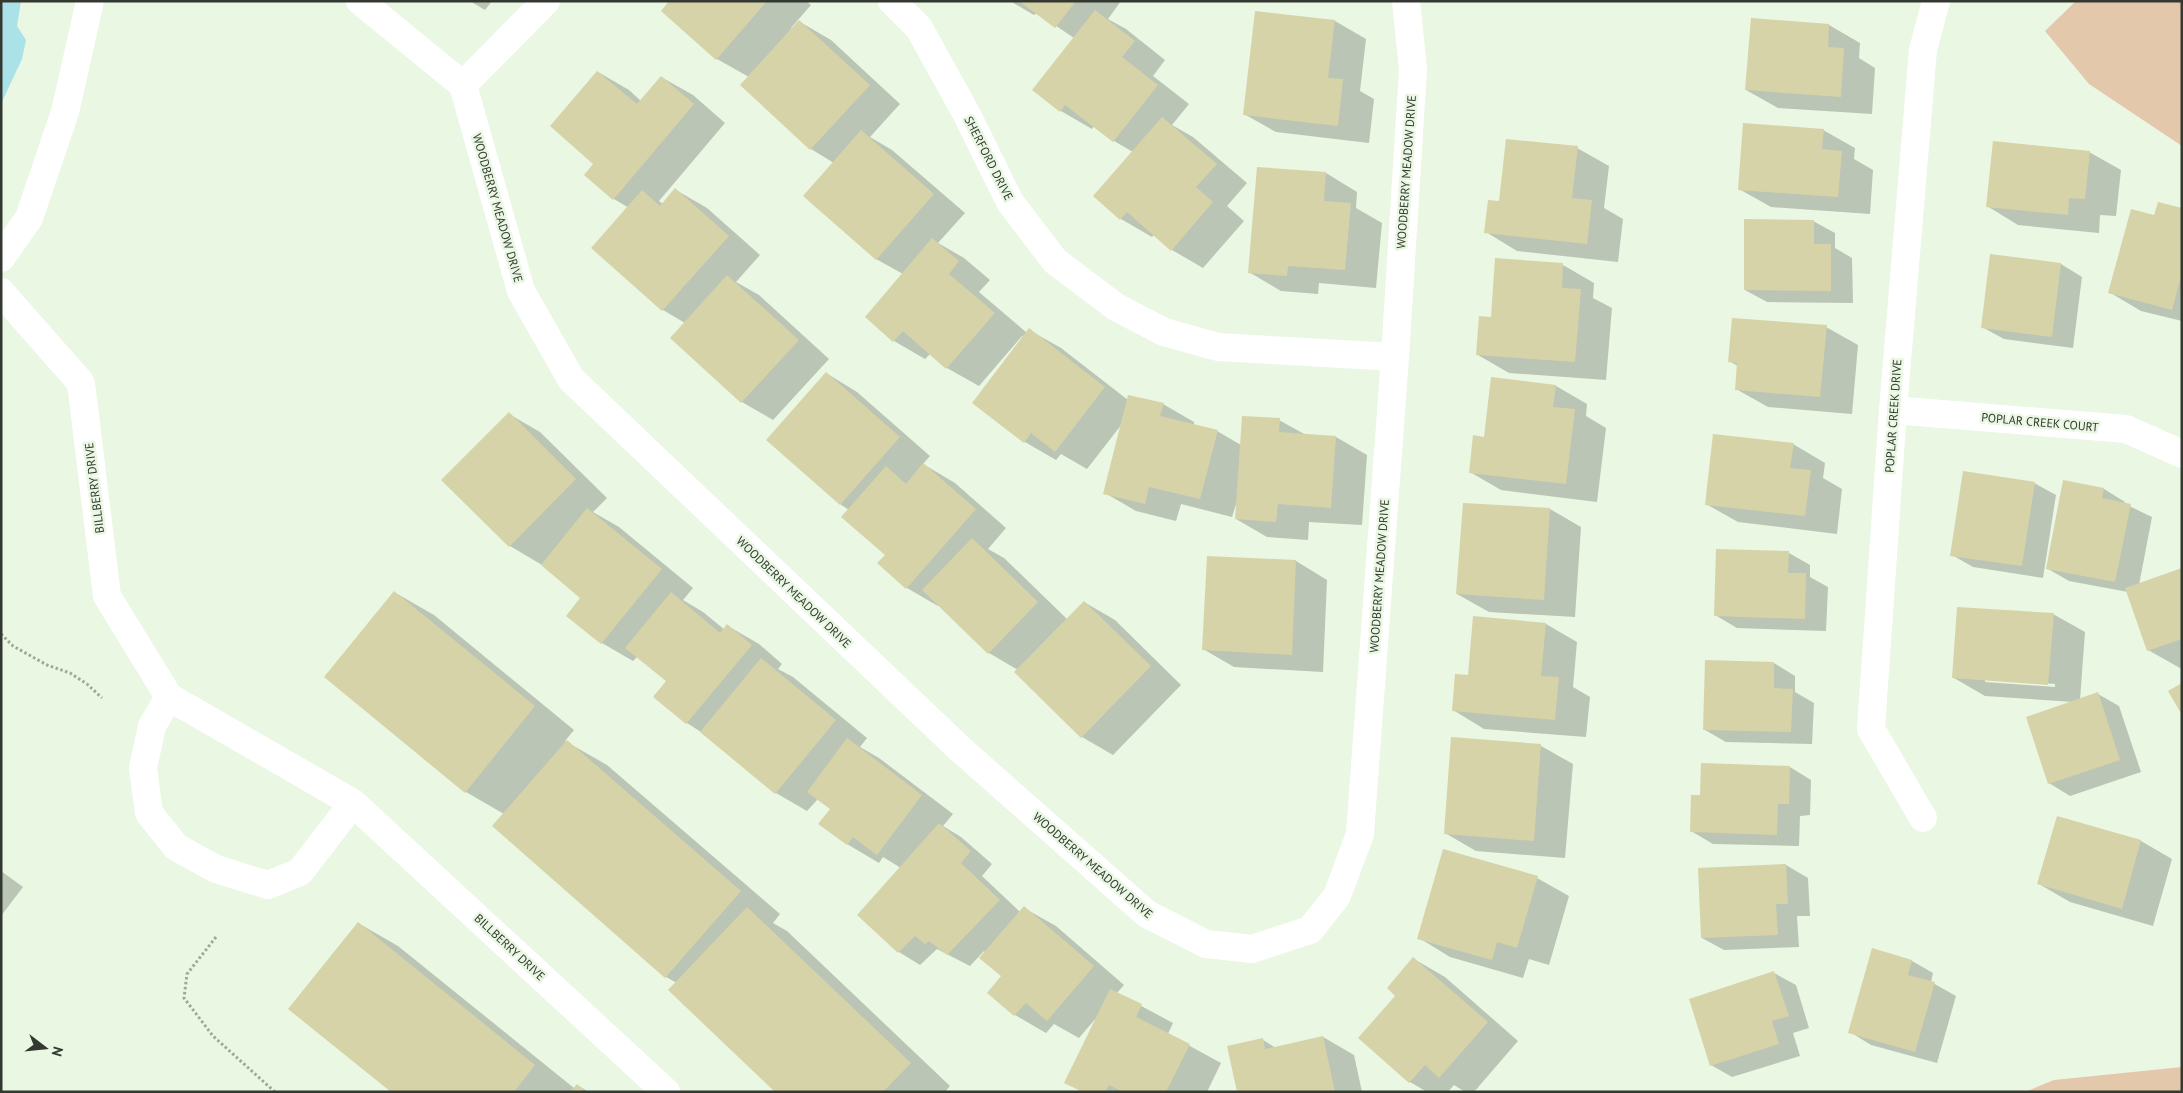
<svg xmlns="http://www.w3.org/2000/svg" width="2183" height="1093" viewBox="0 0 2183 1093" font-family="'PT Sans',sans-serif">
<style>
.green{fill:#e4c8ab}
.water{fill:#aae2e8}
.shadow{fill:#0003;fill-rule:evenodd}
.building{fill:#d7d3a8}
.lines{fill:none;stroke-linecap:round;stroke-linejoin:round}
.path{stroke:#9ea899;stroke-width:3;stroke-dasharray:2.5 2.5;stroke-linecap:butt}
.street{stroke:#fff;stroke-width:28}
.labels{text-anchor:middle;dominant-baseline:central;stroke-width:5;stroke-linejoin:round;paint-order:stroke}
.street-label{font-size:12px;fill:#333931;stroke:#e9f7e3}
</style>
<rect width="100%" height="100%" fill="#e9f7e3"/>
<path class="green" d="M 2076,1 L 2182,1 L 2182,146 L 2089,84 L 2045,31 Z
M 2182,1067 L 2182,1092 L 2025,1092 L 2054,1080 Z"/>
<path class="water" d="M 1,1 L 21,1 L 17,26 L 26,40 L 22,59 L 1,104 Z"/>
<path class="shadow" d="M 470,1 L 492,1 L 485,10 Z
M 671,1 L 806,1 L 811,5 L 791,28 L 792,30 L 800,22 L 831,40 L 900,104 L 870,137 L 892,150 L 965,213 L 938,243 L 964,258 L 990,280 L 979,292 L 1027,333 L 1029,330 L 1061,348 L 1128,400 L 1163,404 L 1194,422 L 1194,425 L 1217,431 L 1241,445 L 1279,420 L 1306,435 L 1336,437 L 1367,455 L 1362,525 L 1309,522 L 1308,540 L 1267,537 L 1236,519 L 1237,501 L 1232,517 L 1181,504 L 1176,521 L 1136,511 L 1105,493 L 1122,424 L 1087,469 L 1061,454 L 1056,460 L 1025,442 L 1024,337 L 1022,336 L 979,386 L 947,368 L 931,353 L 925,359 L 894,341 L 866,317 L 903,274 L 876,259 L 834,163 L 811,149 L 749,77 L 717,59 Z
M 1010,1 L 1121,1 L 1108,19 L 1126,29 L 1165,60 L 1153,76 L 1189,104 L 1172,125 L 1193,137 L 1247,183 L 1227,206 L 1244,221 L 1203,268 L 1172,250 L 1154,235 L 1152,237 L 1121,219 L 1094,196 L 1133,152 L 1114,141 L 1094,126 L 1092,129 L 1061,111 L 1034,90 L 1074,38 L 1037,13 L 1034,15 Z
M 1257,12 L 1335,21 L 1366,39 L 1360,91 L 1374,99 L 1369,143 L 1276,132 L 1244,114 Z
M 1752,19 L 1829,25 L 1860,43 L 1859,58 L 1875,68 L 1872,114 L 1778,108 L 1746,90 Z
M 598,72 L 629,90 L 641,101 L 661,77 L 693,95 L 725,123 L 659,201 L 663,204 L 676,190 L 707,208 L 760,255 L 736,282 L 759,295 L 829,359 L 773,420 L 742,402 L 672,338 L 685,323 L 663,310 L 593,248 L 629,208 L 614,199 L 585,175 L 595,163 Z
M 1823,130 L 1855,148 L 1854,159 L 1873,170 L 1870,214 L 1771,207 L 1739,189 Z
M 1577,148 L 1609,166 L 1604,208 L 1623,219 L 1618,262 L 1517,251 L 1486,232 L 1500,203 Z
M 2089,152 L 2121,170 L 2116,216 L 2100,215 L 2099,233 L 2018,225 L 1987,206 Z
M 1258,168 L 1326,173 L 1357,192 L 1356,208 L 1382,223 L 1376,288 L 1319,283 L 1318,294 L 1281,291 L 1249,272 Z
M 2182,209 L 2182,321 L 2141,311 L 2109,292 L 2155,217 Z
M 1813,221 L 1835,233 L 1835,248 L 1852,258 L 1853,303 L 1767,302 L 1745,290 Z
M 1496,260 L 1563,265 L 1594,283 L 1593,298 L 1612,308 L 1606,380 L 1509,373 L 1478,355 L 1492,318 Z
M 2061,264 L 2082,277 L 2073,348 L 2004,339 L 1982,327 Z
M 1826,327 L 1858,345 L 1852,414 L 1768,407 L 1736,389 L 1738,366 L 1729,361 Z
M 826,373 L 857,392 L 930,456 L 923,464 L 955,483 L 1006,528 L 988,549 L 1004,558 L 1067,619 L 1084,602 L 1115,620 L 1181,685 L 1113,755 L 1082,737 L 1018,670 L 989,653 L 939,605 L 938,606 L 907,588 L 886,555 L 849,510 L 840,504 Z
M 1492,378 L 1556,386 L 1587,404 L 1586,416 L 1606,428 L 1597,502 L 1501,490 L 1470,472 L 1485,439 Z
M 509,414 L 540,432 L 607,498 L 593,512 L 619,527 L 693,588 L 683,600 L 703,612 L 725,630 L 728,626 L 759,644 L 782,664 L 778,669 L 793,677 L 867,738 L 860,747 L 879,758 L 953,814 L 943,826 L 961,837 L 992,864 L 982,876 L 1020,912 L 1024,908 L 1056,926 L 1124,985 L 1117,993 L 1173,1023 L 1168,1034 L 1221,1063 L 1207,1092 L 1082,1092 L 1066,1082 L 1097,1017 L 1079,1038 L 1054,1024 L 1046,1033 L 1015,1015 L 989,992 L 1003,976 L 984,951 L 970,966 L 937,949 L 920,965 L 899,952 L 858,915 L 901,868 L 883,857 L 879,863 L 847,844 L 832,809 L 818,799 L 807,811 L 776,793 L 701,732 L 687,723 L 654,696 L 667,681 L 638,656 L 633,661 L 602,643 L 568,616 L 582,598 L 542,565 L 510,546 L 443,480 Z
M 1793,444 L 1825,463 L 1823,478 L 1842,489 L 1837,534 L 1738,522 L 1706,504 Z
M 2064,481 L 2104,489 L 2125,502 L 2125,504 L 2152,517 L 2139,585 L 2182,569 L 2182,668 L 2180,668 L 2148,650 L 2128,592 L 2069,581 L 2048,569 Z
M 2034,483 L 2056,495 L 2043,578 L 1973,567 L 1952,555 Z
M 1550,509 L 1581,527 L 1575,617 L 1489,612 L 1457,594 Z
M 1789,553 L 1810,565 L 1810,577 L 1828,587 L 1826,631 L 1737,628 L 1715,615 Z
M 1208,557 L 1296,561 L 1327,580 L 1323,672 L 1234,667 L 1203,649 Z
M 394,592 L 434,615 L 574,730 L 565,741 L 607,765 L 780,914 L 773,923 L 787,931 L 950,1086 L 945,1092 L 777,1092 L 677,983 L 666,977 L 504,814 L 466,792 Z
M 2053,614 L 2085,632 L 2080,700 L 2098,694 L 2119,706 L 2141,772 L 2070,796 L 2049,783 L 2073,702 L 1985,696 L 1954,678 ZM 1985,679 L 2055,684 L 2055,687 L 1985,682 Z
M 1546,624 L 1577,642 L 1573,687 L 1590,697 L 1586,737 L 1484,729 L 1453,710 L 1469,677 Z
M 1774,663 L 1795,676 L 1795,692 L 1814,703 L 1812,744 L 1726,742 L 1705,730 Z
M 1453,739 L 1541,746 L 1573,764 L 1565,858 L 1476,851 L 1445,833 Z
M 1790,767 L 1811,780 L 1810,815 L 1800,816 L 1799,846 L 1713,844 L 1691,831 L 1701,797 Z
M 2058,817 L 2141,841 L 2172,859 L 2153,926 L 2070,902 L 2039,884 Z
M 1786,865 L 1808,878 L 1810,916 L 1797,916 L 1799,947 L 1724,950 L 1702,938 Z
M 1,871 L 23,887 L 1,916 Z
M 1537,878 L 1569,896 L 1549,965 L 1529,959 L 1523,978 L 1450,957 L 1419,938 Z
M 358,923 L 398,946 L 574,1088 L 577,1085 L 589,1092 L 393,1092 Z
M 1873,950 L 1912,961 L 1933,973 L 1931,982 L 1956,996 L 1937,1063 L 1871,1045 L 1850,1032 Z
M 1414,959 L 1445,977 L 1518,1041 L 1474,1092 L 1465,1092 L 1454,1085 L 1448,1092 L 1427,1092 L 1410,1082 L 1397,996 Z
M 1774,973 L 1796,985 L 1809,1028 L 1793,1033 L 1800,1056 L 1732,1077 L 1711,1065 Z
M 1323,1037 L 1354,1055 L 1362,1092 L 1238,1092 L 1263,1040 L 1276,1048 Z"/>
<path class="building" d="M 669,1 L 767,1 L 716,60 L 661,11 Z
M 1019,1 L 1076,1 L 1055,28 Z
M 1095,10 L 1135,41 L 1122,57 L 1158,85 L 1113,142 L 1065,105 L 1060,112 L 1032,90 Z
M 1255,11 L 1335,20 L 1328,78 L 1343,79 L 1338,126 L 1243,115 Z
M 1751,18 L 1829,24 L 1828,47 L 1844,48 L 1841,97 L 1745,90 Z
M 799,20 L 870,85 L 810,150 L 740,85 Z
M 597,71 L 637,104 L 661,76 L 694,104 L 613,200 L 584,175 L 593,164 L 550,126 Z
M 1162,117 L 1217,164 L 1196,187 L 1213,202 L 1171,251 L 1127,212 L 1120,220 L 1093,196 Z
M 1743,123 L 1824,129 L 1822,149 L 1842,151 L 1838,197 L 1738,190 Z
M 861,130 L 934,194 L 876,260 L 803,196 Z
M 1506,139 L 1578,146 L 1572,198 L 1592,200 L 1587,244 L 1484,233 L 1488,200 L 1499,201 Z
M 1993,141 L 2090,151 L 2085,199 L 2069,198 L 2068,215 L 1986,207 Z
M 1257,167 L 1326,172 L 1324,201 L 1351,203 L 1345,270 L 1288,266 L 1287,276 L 1248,273 Z
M 675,188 L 729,236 L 662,311 L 591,248 L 642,190 L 660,206 Z
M 2158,202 L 2182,208 L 2182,273 L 2172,310 L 2108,293 L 2131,209 L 2154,215 Z
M 1744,219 L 1814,220 L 1814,244 L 1831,244 L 1831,291 L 1744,290 Z
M 932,238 L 959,261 L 949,274 L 995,313 L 946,369 L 903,331 L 893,342 L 865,317 Z
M 1990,254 L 2061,263 L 2052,337 L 1981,328 Z
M 1495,258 L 1563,263 L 1562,288 L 1581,289 L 1575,362 L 1476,355 L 1479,316 L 1491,317 Z
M 727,275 L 799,340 L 741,403 L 670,338 Z
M 1732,318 L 1827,325 L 1820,397 L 1735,390 L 1737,363 L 1728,362 Z
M 1029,328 L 1105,387 L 1055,452 L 1031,433 L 1024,443 L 972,403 Z
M 826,372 L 900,437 L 840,505 L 766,440 Z
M 1491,377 L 1556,385 L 1553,407 L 1575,409 L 1566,484 L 1469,473 L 1473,435 L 1484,437 Z
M 1128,395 L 1164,403 L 1160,416 L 1218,430 L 1200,499 L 1149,487 L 1145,504 L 1103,494 Z
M 509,412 L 576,479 L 509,547 L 441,480 Z
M 1242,416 L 1280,418 L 1279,432 L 1336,436 L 1331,508 L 1278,504 L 1276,522 L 1235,519 Z
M 1713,434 L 1794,443 L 1790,468 L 1811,470 L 1805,516 L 1705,505 Z
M 923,463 L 976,509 L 906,589 L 877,563 L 885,555 L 841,517 L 886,466 L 906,484 Z
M 1963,471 L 2035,482 L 2022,566 L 1950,556 Z
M 2063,480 L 2104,488 L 2102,498 L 2131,504 L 2115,582 L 2046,569 Z
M 1463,503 L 1550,508 L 1544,600 L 1456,594 Z
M 587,508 L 662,569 L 601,644 L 566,616 L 580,598 L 541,565 Z
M 972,538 L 1038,602 L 988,654 L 922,590 Z
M 1716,549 L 1789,551 L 1788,573 L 1806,573 L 1805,619 L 1714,616 Z
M 1207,556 L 1296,560 L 1292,655 L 1202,650 Z
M 2182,568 L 2182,639 L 2147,651 L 2125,588 Z
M 394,591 L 535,706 L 465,793 L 324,677 Z
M 671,592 L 720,633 L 727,624 L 752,645 L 686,724 L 653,697 L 666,681 L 625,648 Z
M 1084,601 L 1151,666 L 1081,738 L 1014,672 Z
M 1957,607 L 2054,613 L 2048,685 L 1952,678 Z
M 1473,616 L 1546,623 L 1541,676 L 1559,677 L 1555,720 L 1452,711 L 1455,674 L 1468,675 Z
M 761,658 L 836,720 L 775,794 L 700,732 Z
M 1705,660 L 1774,662 L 1774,688 L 1793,689 L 1791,732 L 1703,730 Z
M 2182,683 L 2182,715 L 2168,691 Z
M 2098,692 L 2120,760 L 2048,784 L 2026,717 Z
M 1451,737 L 1541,744 L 1534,841 L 1444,834 Z
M 847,738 L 922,795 L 877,855 L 853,837 L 847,845 L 818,824 L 830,809 L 807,792 Z
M 567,740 L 741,891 L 665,978 L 492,826 Z
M 1701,763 L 1790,766 L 1789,804 L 1778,804 L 1777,835 L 1690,832 L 1691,795 L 1700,795 Z
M 2057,816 L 2141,840 L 2122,909 L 2037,884 Z
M 939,823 L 971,851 L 961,863 L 1000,900 L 947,955 L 929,941 L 925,944 L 915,936 L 898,953 L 857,915 Z
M 1443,849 L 1538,876 L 1517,948 L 1497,942 L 1492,960 L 1417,939 Z
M 1786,864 L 1788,904 L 1776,904 L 1778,935 L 1701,938 L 1698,868 Z
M 1024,906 L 1094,966 L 1047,1021 L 1026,1003 L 1014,1016 L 987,993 L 1001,976 L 979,958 Z
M 747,907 L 911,1063 L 883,1092 L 775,1092 L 668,990 Z
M 358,922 L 535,1065 L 514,1092 L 391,1092 L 288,1009 Z
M 1872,948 L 1912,960 L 1908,975 L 1935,982 L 1915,1052 L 1848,1033 Z
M 1413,957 L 1488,1022 L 1439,1078 L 1425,1065 L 1409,1083 L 1358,1038 L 1395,996 L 1387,988 Z
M 1774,971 L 1789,1016 L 1772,1021 L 1779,1044 L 1710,1066 L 1689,999 Z
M 1110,989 L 1142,1004 L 1136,1017 L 1190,1044 L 1166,1092 L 1123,1092 L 1109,1085 L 1105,1092 L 1083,1092 L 1064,1083 Z
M 1323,1036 L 1335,1092 L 1237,1092 L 1227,1046 L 1263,1038 L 1265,1049 Z
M 577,1084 L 586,1092 L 570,1092 Z"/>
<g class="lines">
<path class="path" d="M 1,634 L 13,646 L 47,665 L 70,673 L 87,684 L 102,698
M 216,937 L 187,974 L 184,998 L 213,1036 L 275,1092"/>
<path class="street" d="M 360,1 L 463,85 L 521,291 L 571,379 L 959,748 L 1147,914 L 1206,944 L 1252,949 L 1310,930 L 1337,896 L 1360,834 L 1395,357 L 1413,69 L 1406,1
M 892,1 L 919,28 L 966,113 L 1010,202 L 1055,261 L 1116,307 L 1164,332 L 1218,347 L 1395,357
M 463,85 L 546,1
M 1,258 L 29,218 L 65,112 L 90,1
M 1,292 L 81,383 L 107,596 L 169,697 L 353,803 L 666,1092
M 1893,410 L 2126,429 L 2182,454
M 169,697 L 152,726 L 143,768 L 149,813 L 176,847 L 216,869 L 268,885 L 300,872 L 353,803
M 1923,818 L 1871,729 L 1893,410 L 1923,50 L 1936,1"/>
</g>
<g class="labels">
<g class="street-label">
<text transform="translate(989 158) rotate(63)">SHERFORD DRIVE</text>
<text transform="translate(1406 172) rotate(-86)">WOODBERRY MEADOW DRIVE</text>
<text transform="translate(498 208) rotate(74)">WOODBERRY MEADOW DRIVE</text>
<text transform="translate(1893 416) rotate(-86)">POPLAR CREEK DRIVE</text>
<text transform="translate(2040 422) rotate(5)">POPLAR CREEK COURT</text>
<text transform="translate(94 488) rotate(-97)">BILLBERRY DRIVE</text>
<text transform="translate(1379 576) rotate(-86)">WOODBERRY MEADOW DRIVE</text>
<text transform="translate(794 592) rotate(44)">WOODBERRY MEADOW DRIVE</text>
<text transform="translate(1093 865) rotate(41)">WOODBERRY MEADOW DRIVE</text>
<text transform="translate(510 947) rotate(43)">BILLBERRY DRIVE</text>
</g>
</g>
<rect width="2183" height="1093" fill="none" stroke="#333931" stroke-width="5"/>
<g transform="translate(45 1048) rotate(106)" stroke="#e9f7e3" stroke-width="4" paint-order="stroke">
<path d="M0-4L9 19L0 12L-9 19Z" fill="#333931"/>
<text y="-8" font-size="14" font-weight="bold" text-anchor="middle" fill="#333931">N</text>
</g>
</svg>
